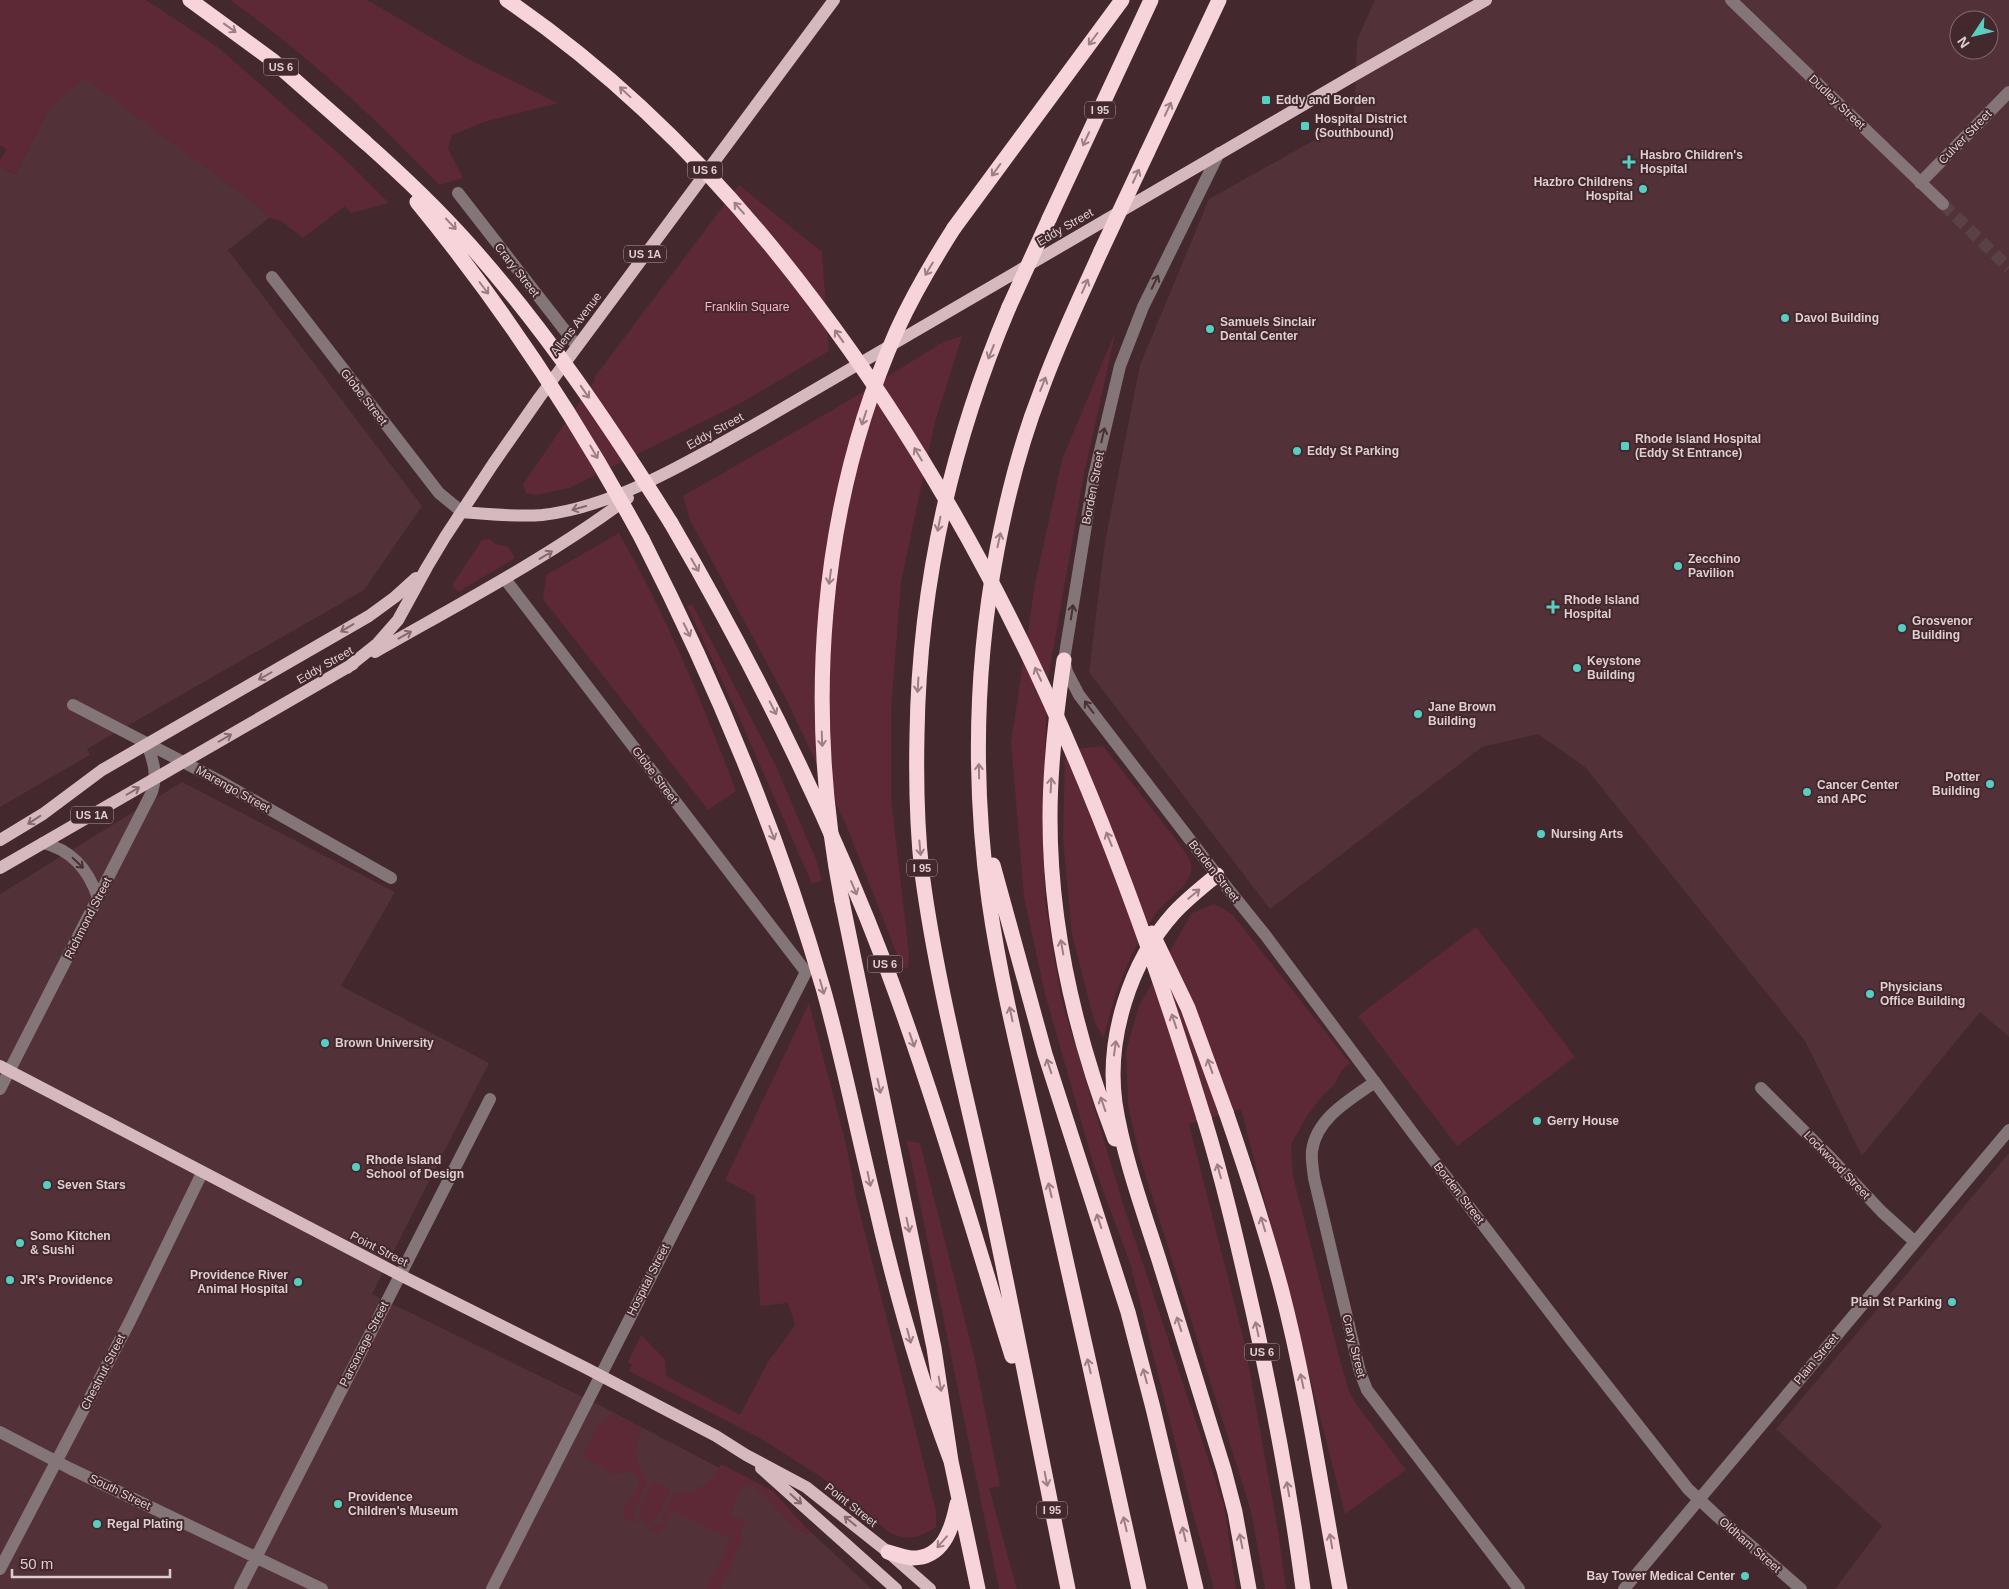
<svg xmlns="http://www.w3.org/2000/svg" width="2009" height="1589" viewBox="0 0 2009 1589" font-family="Arial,sans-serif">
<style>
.built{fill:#523138;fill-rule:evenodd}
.green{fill:#5d2937}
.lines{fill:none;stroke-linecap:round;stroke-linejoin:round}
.minor-tunnel{stroke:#5a4146;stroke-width:12;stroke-dasharray:12 6;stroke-linecap:butt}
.minor{stroke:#847578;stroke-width:12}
.major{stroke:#d6b9be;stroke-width:12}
.highway{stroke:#f7d4da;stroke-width:15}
.highway-bridge{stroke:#f7d4da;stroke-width:15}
.oneway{stroke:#9d7e84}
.oneway2{stroke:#4a3035}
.oneway3{stroke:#85696f}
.poi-dot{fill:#58cec0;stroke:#43282e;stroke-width:2}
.labels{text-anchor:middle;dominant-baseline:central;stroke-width:4;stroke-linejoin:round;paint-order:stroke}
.shield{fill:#43282e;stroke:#b09ca0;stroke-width:1}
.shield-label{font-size:11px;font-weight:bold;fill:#dfced1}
.poi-label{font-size:12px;font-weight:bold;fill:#dfced1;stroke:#43282e;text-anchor:start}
.street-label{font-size:12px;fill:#dfced1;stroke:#43282e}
.park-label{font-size:12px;fill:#fdb8c6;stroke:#43282e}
</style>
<rect width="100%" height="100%" fill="#43282e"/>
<path class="built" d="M 1375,0 L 2009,0 L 2009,1037 L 1980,1012 L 1862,1156 L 1805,1041 L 1585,767 L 1538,734 L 1482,747 L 1270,909 L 1089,672 L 1105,542 L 1140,365 L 1209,199 L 1354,118 L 1357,40 ZM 1959,20 L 1989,20 L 1989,50 L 1959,50 Z
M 85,77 L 260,207 L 269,218 L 228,250 L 422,506 L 364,590 L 87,749 L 90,755 L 0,807 L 0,166 L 15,174 L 49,108 Z
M 182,782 L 395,892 L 341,986 L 489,1063 L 372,1294 L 605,1408 L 771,1495 L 872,1589 L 0,1589 L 0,894 Z
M 2009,1153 L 2009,1589 L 1835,1589 L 1882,1526 L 1776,1429 Z"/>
<path class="green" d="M 0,0 L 146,0 L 219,48 L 347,161 L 389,203 L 351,213 L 345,206 L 303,238 L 281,221 L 269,218 L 260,207 L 85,78 L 49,108 L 15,174 L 0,166 L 0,160 L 7,150 L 0,145 Z
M 230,0 L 367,0 L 470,60 L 558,103 L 484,122 L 452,135 L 448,149 L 463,178 L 439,185 C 375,117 306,54 230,0 Z
M 739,185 L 822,252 L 829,351 L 739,404 L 569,488 L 536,495 L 526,493 L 523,484 L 595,380 L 594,378 Z
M 1116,330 L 1084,474 L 1048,679 L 1043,795 L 1045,902 L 1061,998 L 1125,1210 L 1224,1506 L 1236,1589 L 1214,1589 L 1191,1506 L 1130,1263 L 1094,1166 L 1045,994 L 1024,897 L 1011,742 L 1035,584 L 1062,460 Z
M 962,336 L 935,422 L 901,582 L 891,711 L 891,797 L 909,955 L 908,968 L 902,967 L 847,827 L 786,699 L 690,520 L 683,496 L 848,401 L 943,342 Z
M 619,533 C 666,615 703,703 736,791 L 708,810 L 543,599 L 546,575 Z
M 490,539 L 495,544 L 508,547 L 515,558 L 458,592 L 452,585 L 482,540 Z
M 692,604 L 776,766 L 817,862 L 822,881 L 812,884 L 738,715 L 687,606 Z
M 1103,746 L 1184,850 C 1188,857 1193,863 1191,871 C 1186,890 1165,900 1154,916 C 1130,953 1114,993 1104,1037 L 1101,1035 L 1094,1020 L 1072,935 L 1063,839 L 1065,750 Z
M 1214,904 L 1232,914 L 1350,1063 L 1342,1070 L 1334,1085 L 1322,1096 L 1305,1119 L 1291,1145 L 1293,1176 L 1341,1364 L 1349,1391 L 1356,1404 L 1406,1470 L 1345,1514 L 1241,1109 L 1189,1124 L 1245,1345 L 1278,1531 L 1286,1589 L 1265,1589 L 1251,1511 L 1140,1158 L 1128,1105 L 1126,1051 L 1139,1006 L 1183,928 L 1192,913 Z
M 1476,927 L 1575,1057 L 1457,1146 L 1358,1016 Z
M 809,1003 L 846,1144 L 857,1202 L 936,1511 L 936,1527 C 920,1538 908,1541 890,1533 L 821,1477 L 760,1438 L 629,1371 L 632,1365 L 628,1362 L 641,1335 L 665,1359 L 666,1376 L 740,1415 L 768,1362 L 795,1325 L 788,1303 L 760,1306 L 755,1196 L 725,1180 Z
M 907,1141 L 920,1143 L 975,1360 L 1000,1486 L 989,1488 L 1017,1589 L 999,1589 Z
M 611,1413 L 642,1428 C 636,1443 633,1450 639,1465 C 641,1471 645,1475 645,1481 L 648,1482 L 642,1493 L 638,1493 L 641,1495 L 636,1505 L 631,1506 L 634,1509 L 634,1517 L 637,1523 C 629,1519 624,1524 623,1510 C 628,1506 637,1489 640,1482 L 637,1476 L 629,1471 L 617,1474 L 612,1473 L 583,1457 L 597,1426 Z
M 721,1464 L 773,1491 L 810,1532 L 808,1535 C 783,1525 773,1494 748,1485 L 739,1491 L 730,1516 L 740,1518 L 745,1522 L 741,1531 L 741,1537 L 744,1539 L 744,1541 L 742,1541 L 733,1557 L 735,1558 L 720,1589 L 707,1589 L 731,1539 L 673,1511 L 671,1512 L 661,1530 L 657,1532 L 648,1529 L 652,1528 L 660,1522 L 665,1522 L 662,1519 L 667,1508 L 670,1511 L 671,1509 L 668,1506 L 674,1493 L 676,1496 L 679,1492 C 699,1493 712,1481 721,1464 Z
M 653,1482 L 670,1490 L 657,1518 L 648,1524 C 630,1517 648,1494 653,1482 Z"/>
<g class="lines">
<path class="minor-tunnel" d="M 1943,204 L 2009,268"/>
<path class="minor" d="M 1731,0 L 1943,204
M 1219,153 L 1143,307 L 1120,366 L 1094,476 L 1064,660 L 1067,672 L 1079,695 L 1217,875 L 1266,936 L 1415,1136 L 1572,1341 L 1688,1489 L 1718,1517 L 1801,1589
M 1920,183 L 2009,92
M 458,193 L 577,346
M 272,277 L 439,493 L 462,512
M 73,705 L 218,780 L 391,878
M 43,843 C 73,850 89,871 98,898
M 1375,1082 C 1351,1099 1316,1118 1312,1151 C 1311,1159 1313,1169 1314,1178 L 1360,1372 L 1367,1390 L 1519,1589
M 1761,1088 L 1831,1158 L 1882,1212 L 1914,1241
M 0,1089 L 152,792 C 158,775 153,760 147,744
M 0,1432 L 71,1469 L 322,1589
M 0,1569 L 130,1321 L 202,1173
M 240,1589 L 490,1099
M 492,1589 L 806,972 L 505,579
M 1624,1589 L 2009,1130"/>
<path class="major" d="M 462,512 C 488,514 515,517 542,515 C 614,507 690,461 754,425 L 1351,77 L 1486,0
M 375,652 C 461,603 549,557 628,498
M 347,668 L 377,644 L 398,620 L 427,567 L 445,537 L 493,464 L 539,398 L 834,0
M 0,840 L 43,814 L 102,770 L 369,616 L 395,597 L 416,578
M 0,868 L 353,664
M 0,1066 L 400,1275 L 584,1367 L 716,1436 L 746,1455 L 806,1487 L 888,1552 L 930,1589
M 761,1468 L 896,1589"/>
<path class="highway" d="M 190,0 L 272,60 L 365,142
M 1147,153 L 1219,0
M 1049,219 L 1151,0
M 954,228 L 1122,0
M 1101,251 C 1080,298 1058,343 1041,391 C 1021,442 1007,497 997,550 C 975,666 973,785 989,901 C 1002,992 1026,1082 1046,1171 C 1077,1310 1109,1450 1139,1589
M 1009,307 C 951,444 919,587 917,735 C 916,781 917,828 922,873 C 937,986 967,1097 991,1208 C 1018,1335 1042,1462 1068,1589
M 671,523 C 755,667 829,816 888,972 C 935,1098 972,1228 1012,1356
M 642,539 C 716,684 778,833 823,988 C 843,1059 857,1131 875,1203 C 895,1290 919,1376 951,1461
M 1064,660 C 1056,713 1050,766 1050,818 C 1050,928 1076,1037 1115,1139
M 993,865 L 1045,1054 L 1128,1312 L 1153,1408 L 1196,1589
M 1217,875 C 1202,887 1187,899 1174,913 C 1130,962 1106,1038 1115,1103 C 1123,1155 1143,1210 1159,1260 C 1181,1330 1203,1400 1224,1470 L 1235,1512 L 1249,1589
M 842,901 L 934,1348 L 951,1461 L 978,1589
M 1226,1112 C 1246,1170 1265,1229 1281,1288 C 1307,1387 1321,1489 1340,1589
M 1204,1118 C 1224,1183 1239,1250 1254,1316 C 1274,1407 1291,1497 1303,1589
M 888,1552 C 895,1554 903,1557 911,1558 C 943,1559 952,1529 957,1504"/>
<path class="highway-bridge" d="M 507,0 C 627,82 727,185 814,301 C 1001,548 1114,823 1204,1118
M 365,142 C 401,174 436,207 468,243 C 545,329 610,426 671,523
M 417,202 C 504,308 577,419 642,539
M 1101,251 L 1147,153
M 1009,307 L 1049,219
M 842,901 C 805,711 818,509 897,330 C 913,295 933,261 954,228
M 1152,933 L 1188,1008 L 1226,1112"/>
</g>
<defs><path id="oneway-shaft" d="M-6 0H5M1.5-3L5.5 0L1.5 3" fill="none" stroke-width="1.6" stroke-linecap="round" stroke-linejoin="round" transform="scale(1.25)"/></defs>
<g class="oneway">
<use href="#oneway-shaft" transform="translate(230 28) rotate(36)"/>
<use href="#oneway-shaft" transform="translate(1093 39) rotate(127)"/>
<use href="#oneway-shaft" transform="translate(625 92) rotate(-137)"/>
<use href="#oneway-shaft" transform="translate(1168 109) rotate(-65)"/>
<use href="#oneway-shaft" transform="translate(1086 139) rotate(115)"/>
<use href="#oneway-shaft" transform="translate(996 170) rotate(126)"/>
<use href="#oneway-shaft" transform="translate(1136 176) rotate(-65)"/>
<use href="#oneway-shaft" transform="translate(739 208) rotate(-131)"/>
<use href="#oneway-shaft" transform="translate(451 224) rotate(47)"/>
<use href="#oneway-shaft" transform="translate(929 269) rotate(121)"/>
<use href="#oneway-shaft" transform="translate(1085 286) rotate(-66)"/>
<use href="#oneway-shaft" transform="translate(484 288) rotate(53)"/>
<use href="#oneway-shaft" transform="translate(839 336) rotate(-126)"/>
<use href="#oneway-shaft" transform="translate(991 352) rotate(112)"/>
<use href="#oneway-shaft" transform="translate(1043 384) rotate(-68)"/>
<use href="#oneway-shaft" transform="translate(585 392) rotate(55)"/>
<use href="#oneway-shaft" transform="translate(864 418) rotate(108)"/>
<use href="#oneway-shaft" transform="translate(594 452) rotate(60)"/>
<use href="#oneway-shaft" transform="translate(918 454) rotate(-121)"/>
<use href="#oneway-shaft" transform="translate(939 524) rotate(101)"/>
<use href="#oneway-shaft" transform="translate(999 540) rotate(-78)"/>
<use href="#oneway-shaft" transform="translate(695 565) rotate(60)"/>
<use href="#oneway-shaft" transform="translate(830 577) rotate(98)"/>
<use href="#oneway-shaft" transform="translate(687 630) rotate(64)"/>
<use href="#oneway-shaft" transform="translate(1038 674) rotate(-115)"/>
<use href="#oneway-shaft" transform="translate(918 685) rotate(93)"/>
<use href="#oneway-shaft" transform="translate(773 708) rotate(63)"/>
<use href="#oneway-shaft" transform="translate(822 739) rotate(88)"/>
<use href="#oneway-shaft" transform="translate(979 771) rotate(-91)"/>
<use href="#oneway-shaft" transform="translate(1051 785) rotate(-87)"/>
<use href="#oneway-shaft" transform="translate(772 833) rotate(69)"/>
<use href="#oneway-shaft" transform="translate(1109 839) rotate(-112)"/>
<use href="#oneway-shaft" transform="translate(920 848) rotate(85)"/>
<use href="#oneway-shaft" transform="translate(854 888) rotate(67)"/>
<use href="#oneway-shaft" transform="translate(1194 894) rotate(-40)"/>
<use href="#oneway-shaft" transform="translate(1062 947) rotate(-100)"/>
<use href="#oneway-shaft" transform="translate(822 987) rotate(74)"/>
<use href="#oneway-shaft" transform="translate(1011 1014) rotate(-102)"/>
<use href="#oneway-shaft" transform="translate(1174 1021) rotate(-108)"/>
<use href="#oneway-shaft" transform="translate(912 1040) rotate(71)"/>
<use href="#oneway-shaft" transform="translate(1115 1048) rotate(-82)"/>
<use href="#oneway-shaft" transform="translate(1049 1066) rotate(-108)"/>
<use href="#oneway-shaft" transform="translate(1210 1066) rotate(-109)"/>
<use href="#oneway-shaft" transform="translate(879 1086) rotate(78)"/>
<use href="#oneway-shaft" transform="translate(1103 1104) rotate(-109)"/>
<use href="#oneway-shaft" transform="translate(1219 1171) rotate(-105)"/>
<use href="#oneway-shaft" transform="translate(869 1179) rotate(78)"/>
<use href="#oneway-shaft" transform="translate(1050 1190) rotate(-103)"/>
<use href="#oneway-shaft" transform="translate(1099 1221) rotate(-108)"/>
<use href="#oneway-shaft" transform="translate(1263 1224) rotate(-107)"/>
<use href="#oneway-shaft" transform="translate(908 1225) rotate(78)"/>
<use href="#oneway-shaft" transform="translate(1179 1324) rotate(-108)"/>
<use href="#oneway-shaft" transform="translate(1257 1329) rotate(-102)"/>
<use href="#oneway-shaft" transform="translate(909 1336) rotate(75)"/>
<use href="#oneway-shaft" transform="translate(1089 1366) rotate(-103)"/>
<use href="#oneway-shaft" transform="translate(1145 1376) rotate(-105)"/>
<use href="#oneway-shaft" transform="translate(1302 1381) rotate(-102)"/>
<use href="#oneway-shaft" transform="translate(940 1384) rotate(80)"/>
<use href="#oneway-shaft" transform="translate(1046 1479) rotate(79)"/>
<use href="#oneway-shaft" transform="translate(1288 1489) rotate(-100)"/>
<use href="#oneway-shaft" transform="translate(1125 1524) rotate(-103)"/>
<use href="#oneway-shaft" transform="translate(1184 1534) rotate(-103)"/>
<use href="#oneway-shaft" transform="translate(1241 1541) rotate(-101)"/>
<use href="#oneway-shaft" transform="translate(1331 1541) rotate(-100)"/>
<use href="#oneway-shaft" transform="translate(942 1542) rotate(131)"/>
</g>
<g class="oneway2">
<use href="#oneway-shaft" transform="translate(1155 282) rotate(-64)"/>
<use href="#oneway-shaft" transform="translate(1103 435) rotate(-77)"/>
<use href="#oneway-shaft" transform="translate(1072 612) rotate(-81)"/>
<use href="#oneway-shaft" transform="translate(1089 707) rotate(-127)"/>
<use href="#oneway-shaft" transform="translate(78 863) rotate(44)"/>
</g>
<g class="oneway3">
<use href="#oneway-shaft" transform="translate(579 508) rotate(164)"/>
<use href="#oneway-shaft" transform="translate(546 555) rotate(-31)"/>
<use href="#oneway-shaft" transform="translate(347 628) rotate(149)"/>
<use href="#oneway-shaft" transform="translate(405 635) rotate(-29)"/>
<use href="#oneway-shaft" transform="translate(265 676) rotate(150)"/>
<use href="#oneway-shaft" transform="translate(225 738) rotate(-30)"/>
<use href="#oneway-shaft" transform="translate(133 791) rotate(-30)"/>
<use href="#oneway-shaft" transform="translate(34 820) rotate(147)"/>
<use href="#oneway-shaft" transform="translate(796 1499) rotate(42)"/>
<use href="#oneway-shaft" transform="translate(850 1521) rotate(-141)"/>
</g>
<g class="poi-dot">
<rect x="1261" y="95" width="10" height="10" rx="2.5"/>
<rect x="1300" y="121" width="10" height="10" rx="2.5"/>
<path d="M1626.5 154.5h5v5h5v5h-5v5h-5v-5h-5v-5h5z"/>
<circle cx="1643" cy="189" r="5"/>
<circle cx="1785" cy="318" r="5"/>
<circle cx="1210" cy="329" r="5"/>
<rect x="1620" y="441" width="10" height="10" rx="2.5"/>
<circle cx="1297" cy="451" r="5"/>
<circle cx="1678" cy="566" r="5"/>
<path d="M1550.5 599.5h5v5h5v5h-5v5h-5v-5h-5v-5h5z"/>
<circle cx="1902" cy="628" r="5"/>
<circle cx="1577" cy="668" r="5"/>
<circle cx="1418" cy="714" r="5"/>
<circle cx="1990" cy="784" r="5"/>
<circle cx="1807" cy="792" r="5"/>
<circle cx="1541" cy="834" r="5"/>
<circle cx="1870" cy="994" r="5"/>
<circle cx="325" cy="1043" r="5"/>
<circle cx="1537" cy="1121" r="5"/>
<circle cx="356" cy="1167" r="5"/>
<circle cx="47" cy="1185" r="5"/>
<circle cx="20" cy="1243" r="5"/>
<circle cx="10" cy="1280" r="5"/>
<circle cx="298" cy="1282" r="5"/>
<circle cx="1952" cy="1302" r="5"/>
<circle cx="338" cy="1504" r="5"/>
<circle cx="97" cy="1524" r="5"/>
<circle cx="1745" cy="1576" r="5"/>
</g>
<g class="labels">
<g class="shield">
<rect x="263.5" y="58.5" width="35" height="17" rx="4"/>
<rect x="1085" y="101.5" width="30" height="17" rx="4"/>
<rect x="687.5" y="161.5" width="35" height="17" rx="4"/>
<rect x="624" y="245.5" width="42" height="17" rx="4"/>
<rect x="71" y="806.5" width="42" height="17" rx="4"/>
<rect x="907" y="859.5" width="30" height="17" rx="4"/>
<rect x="867.5" y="955.5" width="35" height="17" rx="4"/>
<rect x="1244.5" y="1343.5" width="35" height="17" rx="4"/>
<rect x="1037" y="1501.5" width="30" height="17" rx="4"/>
</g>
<g class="shield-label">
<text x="281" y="67">US 6</text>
<text x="1100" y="110">I 95</text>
<text x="705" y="170">US 6</text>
<text x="645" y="254">US 1A</text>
<text x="92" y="815">US 1A</text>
<text x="922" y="868">I 95</text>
<text x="885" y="964">US 6</text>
<text x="1262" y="1352">US 6</text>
<text x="1052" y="1510">I 95</text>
</g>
<g class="poi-label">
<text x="1276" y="100">Eddy and Borden</text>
<text x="1315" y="119">Hospital District<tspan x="1315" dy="14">(Southbound)</tspan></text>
<text x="1640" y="155">Hasbro Children's<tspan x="1640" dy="14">Hospital</tspan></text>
<text x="1633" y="182" text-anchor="end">Hazbro Childrens<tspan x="1633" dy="14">Hospital</tspan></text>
<text x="1795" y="318">Davol Building</text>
<text x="1220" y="322">Samuels Sinclair<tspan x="1220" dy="14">Dental Center</tspan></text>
<text x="1635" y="439">Rhode Island Hospital<tspan x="1635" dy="14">(Eddy St Entrance)</tspan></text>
<text x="1307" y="451">Eddy St Parking</text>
<text x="1688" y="559">Zecchino<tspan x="1688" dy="14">Pavilion</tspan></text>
<text x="1564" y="600">Rhode Island<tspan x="1564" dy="14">Hospital</tspan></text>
<text x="1912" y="621">Grosvenor<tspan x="1912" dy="14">Building</tspan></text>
<text x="1587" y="661">Keystone<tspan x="1587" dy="14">Building</tspan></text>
<text x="1428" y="707">Jane Brown<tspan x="1428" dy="14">Building</tspan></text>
<text x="1980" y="777" text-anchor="end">Potter<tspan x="1980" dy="14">Building</tspan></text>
<text x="1817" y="785">Cancer Center<tspan x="1817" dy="14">and APC</tspan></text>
<text x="1551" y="834">Nursing Arts</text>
<text x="1880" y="987">Physicians<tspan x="1880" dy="14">Office Building</tspan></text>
<text x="335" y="1043">Brown University</text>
<text x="1547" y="1121">Gerry House</text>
<text x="366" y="1160">Rhode Island<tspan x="366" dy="14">School of Design</tspan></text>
<text x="57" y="1185">Seven Stars</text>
<text x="30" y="1236">Somo Kitchen<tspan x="30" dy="14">&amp; Sushi</tspan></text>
<text x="288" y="1275" text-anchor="end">Providence River<tspan x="288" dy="14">Animal Hospital</tspan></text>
<text x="20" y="1280">JR's Providence</text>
<text x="1942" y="1302" text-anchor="end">Plain St Parking</text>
<text x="348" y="1497">Providence<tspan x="348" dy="14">Children's Museum</tspan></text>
<text x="107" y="1524">Regal Plating</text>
<text x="1735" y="1576" text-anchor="end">Bay Tower Medical Center</text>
</g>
<g class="street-label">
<text transform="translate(1837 102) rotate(44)">Dudley Street</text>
<text transform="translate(1965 137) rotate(-46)">Culver Street</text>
<text transform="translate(1065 227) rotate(-30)">Eddy Street</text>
<text transform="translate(517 270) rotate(52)">Crary Street</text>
<text transform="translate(576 324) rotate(-53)">Allens Avenue</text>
<text transform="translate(364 397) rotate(52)">Globe Street</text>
<text transform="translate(715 431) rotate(-29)">Eddy Street</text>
<text transform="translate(1093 488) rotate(-79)">Borden Street</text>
<text transform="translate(325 665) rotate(-30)">Eddy Street</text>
<text transform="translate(655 775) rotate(53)">Globe Street</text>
<text transform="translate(233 789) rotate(29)">Marengo Street</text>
<text transform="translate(1214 871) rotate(52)">Borden Street</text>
<text transform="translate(88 918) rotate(-63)">Richmond Street</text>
<text transform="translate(1837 1165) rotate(46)">Lockwood Street</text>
<text transform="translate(1459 1193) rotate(52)">Borden Street</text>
<text transform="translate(379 1249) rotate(27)">Point Street</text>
<text transform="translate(648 1280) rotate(-63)">Hospital Street</text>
<text transform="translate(364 1344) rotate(-63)">Parsonage Street</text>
<text transform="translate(1354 1346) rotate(76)">Crary Street</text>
<text transform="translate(1816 1359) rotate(-50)">Plain Street</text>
<text transform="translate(103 1372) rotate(-63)">Chestnut Street</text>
<text transform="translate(120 1492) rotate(26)">South Street</text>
<text transform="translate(851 1505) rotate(38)">Point Street</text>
<text transform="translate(1750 1545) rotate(41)">Oldham Street</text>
</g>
<g class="park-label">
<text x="747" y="307">Franklin Square</text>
</g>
</g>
<g transform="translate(1974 35) rotate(235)"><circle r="24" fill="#43282e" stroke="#816a6f"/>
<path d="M0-4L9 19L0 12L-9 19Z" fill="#58cec0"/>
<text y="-8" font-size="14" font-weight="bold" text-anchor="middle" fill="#dfced1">N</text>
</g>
<path d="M12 1569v8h158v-8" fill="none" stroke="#dfced1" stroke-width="2.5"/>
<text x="20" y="1569" font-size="15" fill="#dfced1" stroke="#43282e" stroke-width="4" paint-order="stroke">50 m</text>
</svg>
